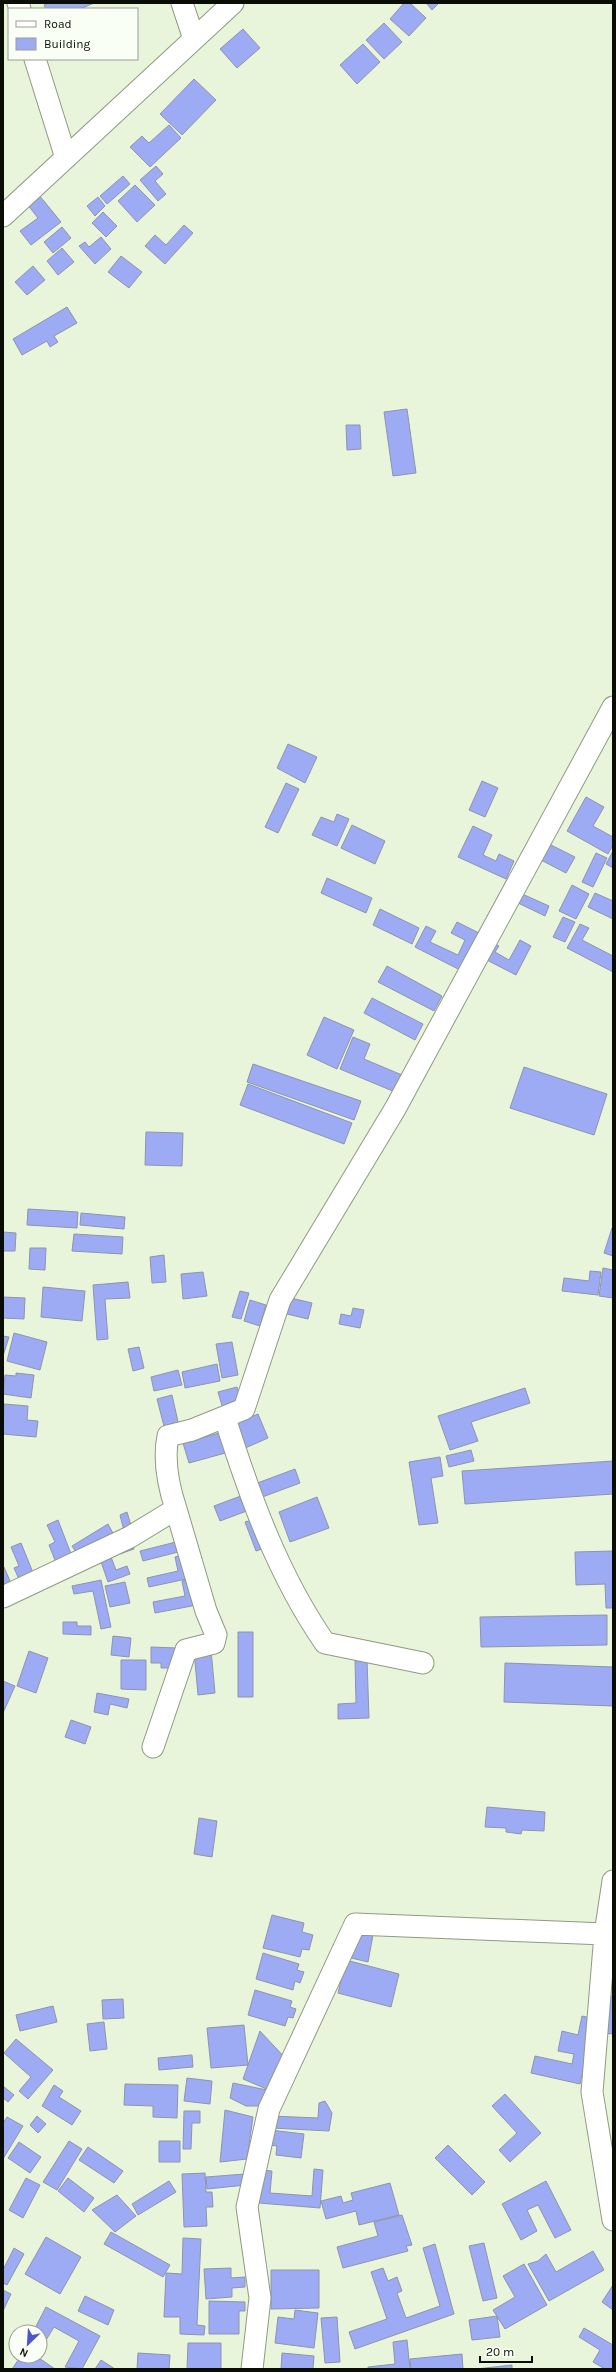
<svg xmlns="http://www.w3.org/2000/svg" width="616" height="2372" viewBox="0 0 616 2372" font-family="Karla,sans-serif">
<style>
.building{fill:#9cabf4;stroke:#8e94ac}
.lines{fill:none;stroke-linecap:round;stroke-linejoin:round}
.minor-casing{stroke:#8f9a82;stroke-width:23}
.minor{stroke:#fff;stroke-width:21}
</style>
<rect width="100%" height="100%" fill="#e8f5db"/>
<path class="building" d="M 49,3 L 94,3 L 80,9 L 46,9 L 44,5 Z
M 404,3 L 410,3 L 426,18 L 409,36 L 390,19 Z
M 426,3 L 439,3 L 432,10 Z
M 384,23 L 402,42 L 384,59 L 366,40 Z
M 243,29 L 260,48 L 237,68 L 220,49 Z
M 363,44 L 380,62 L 357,84 L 340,65 Z
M 194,79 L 216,100 L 182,135 L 160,114 Z
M 169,125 L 181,138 L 150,167 L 130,147 L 142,136 L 149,143 Z
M 156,166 L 163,174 L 155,181 L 166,194 L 158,201 L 140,180 Z
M 123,176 L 130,184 L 107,204 L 100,196 Z
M 135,185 L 155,205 L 137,222 L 118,201 Z
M 39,195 L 61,222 L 31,245 L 20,231 L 38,218 L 27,204 Z
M 98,197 L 105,206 L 95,216 L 87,206 Z
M 103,212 L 117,226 L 106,237 L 92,223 Z
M 184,225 L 193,233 L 165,264 L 145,246 L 155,235 L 166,245 Z
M 62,227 L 71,238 L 53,253 L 44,242 Z
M 101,237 L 111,249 L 95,264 L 79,246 L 85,242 L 89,247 Z
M 62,248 L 74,262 L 58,275 L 47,261 Z
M 121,256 L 142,272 L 129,288 L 108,272 Z
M 33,266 L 45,280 L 27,295 L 15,282 Z
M 67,307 L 77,323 L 54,336 L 58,342 L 50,347 L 47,341 L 22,355 L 13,339 Z
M 407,409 L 416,473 L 393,476 L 384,412 Z
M 346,425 L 360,425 L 361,449 L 347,450 Z
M 288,744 L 317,757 L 305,783 L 277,768 Z
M 482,781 L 498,788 L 485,817 L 469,810 Z
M 286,783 L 299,789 L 278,833 L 265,827 Z
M 586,797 L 604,807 L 593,826 L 613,837 L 613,845 L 608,854 L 567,831 Z
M 337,814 L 349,819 L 337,846 L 312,835 L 321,817 L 334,822 Z
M 352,825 L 385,841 L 375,864 L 341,848 Z
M 473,826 L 492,835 L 483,855 L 496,861 L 499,854 L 514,861 L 506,879 L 458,857 Z
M 547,843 L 575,857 L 566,873 L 539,859 Z
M 613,851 L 613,868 L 606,864 Z
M 596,853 L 607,858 L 593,887 L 582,882 Z
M 327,878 L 372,898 L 366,913 L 321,893 Z
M 572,885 L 589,894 L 576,919 L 559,911 Z
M 520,893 L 549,906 L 545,916 L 516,902 Z
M 595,893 L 613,901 L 613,919 L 588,907 Z
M 380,909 L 419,928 L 412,944 L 373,925 Z
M 563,917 L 575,922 L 565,942 L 553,937 Z
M 457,922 L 479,933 L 460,970 L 415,947 L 426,926 L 436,931 L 430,942 L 458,955 L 465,940 L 451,933 Z
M 580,924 L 589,928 L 582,940 L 613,956 L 613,972 L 567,948 Z
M 487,940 L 499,946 L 495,952 L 509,960 L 520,940 L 531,946 L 516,975 L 479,956 Z
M 387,966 L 442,996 L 434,1011 L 378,982 Z
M 372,998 L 423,1024 L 415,1040 L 364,1013 Z
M 324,1017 L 354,1030 L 337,1069 L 307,1055 Z
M 353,1037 L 370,1044 L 364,1059 L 402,1075 L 395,1092 L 340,1069 Z
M 253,1064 L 361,1101 L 354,1120 L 247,1082 Z
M 524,1067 L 607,1094 L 594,1135 L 510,1108 Z
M 248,1084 L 352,1123 L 344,1144 L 240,1105 Z
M 146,1132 L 183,1133 L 182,1166 L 145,1165 Z
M 28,1209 L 78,1212 L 77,1228 L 27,1225 Z
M 81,1213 L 125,1217 L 124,1229 L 80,1225 Z
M 612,1228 L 613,1228 L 613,1256 L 604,1253 Z
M 3,1232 L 16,1233 L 15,1251 L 3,1251 Z
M 74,1234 L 123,1237 L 122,1254 L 72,1251 Z
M 30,1248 L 46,1248 L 45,1270 L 29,1269 Z
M 164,1255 L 166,1282 L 152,1283 L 150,1257 Z
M 603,1268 L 613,1270 L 613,1298 L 599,1296 Z
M 590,1271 L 601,1272 L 598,1295 L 562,1291 L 564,1278 L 589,1281 Z
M 203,1272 L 207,1296 L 183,1299 L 181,1274 Z
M 128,1282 L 130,1298 L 105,1299 L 108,1339 L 97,1340 L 93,1285 Z
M 43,1287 L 85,1291 L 82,1321 L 41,1317 Z
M 240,1291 L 249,1293 L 241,1319 L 232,1317 Z
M 3,1297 L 25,1298 L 24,1319 L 3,1318 Z
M 291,1298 L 312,1303 L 308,1319 L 287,1314 Z
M 250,1300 L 266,1305 L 260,1326 L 244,1321 Z
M 353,1308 L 364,1310 L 360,1328 L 339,1324 L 341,1314 L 351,1316 Z
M 14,1333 L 47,1342 L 40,1370 L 7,1361 Z
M 3,1336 L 9,1337 L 3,1356 Z
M 232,1342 L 238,1375 L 222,1378 L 216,1344 Z
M 139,1347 L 144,1368 L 133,1371 L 128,1349 Z
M 217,1364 L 220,1381 L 185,1388 L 182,1372 Z
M 178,1370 L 182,1385 L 154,1391 L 151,1377 Z
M 16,1373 L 34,1375 L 31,1398 L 3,1394 L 5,1375 L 16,1376 Z
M 237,1387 L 242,1404 L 223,1409 L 218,1392 Z
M 525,1388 L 530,1403 L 471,1422 L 478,1441 L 450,1450 L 438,1416 Z
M 172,1395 L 179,1426 L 165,1430 L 157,1399 Z
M 4,1404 L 28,1406 L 27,1420 L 38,1421 L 36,1437 L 3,1434 Z
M 258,1414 L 268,1438 L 243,1449 L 232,1425 Z
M 223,1432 L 229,1452 L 189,1463 L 183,1443 Z
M 471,1450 L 474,1461 L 449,1467 L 446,1456 Z
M 440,1457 L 443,1476 L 431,1478 L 438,1523 L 419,1525 L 409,1462 Z
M 613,1461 L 613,1494 L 465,1504 L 462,1471 Z
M 295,1469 L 300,1483 L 257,1499 L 252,1485 Z
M 246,1494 L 252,1509 L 220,1521 L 214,1506 Z
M 317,1497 L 329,1528 L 290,1542 L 279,1512 Z
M 127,1512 L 133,1532 L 125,1535 L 120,1515 Z
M 255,1519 L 265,1548 L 256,1551 L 245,1522 Z
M 58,1520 L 73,1559 L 57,1565 L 49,1545 L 55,1542 L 47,1525 Z
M 108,1524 L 115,1537 L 80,1558 L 72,1546 Z
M 130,1540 L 134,1549 L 111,1557 L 116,1570 L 127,1566 L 130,1574 L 108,1582 L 99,1556 Z
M 176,1542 L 186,1550 L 143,1561 L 140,1551 Z
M 21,1543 L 36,1580 L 22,1586 L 14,1568 L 19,1566 L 11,1547 Z
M 613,1551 L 613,1608 L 606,1608 L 605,1584 L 576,1585 L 575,1552 Z
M 185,1554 L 191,1578 L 149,1587 L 147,1578 L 178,1571 L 175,1557 Z
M 4,1567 L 13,1588 L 3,1592 L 3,1568 Z
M 192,1579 L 197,1605 L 155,1613 L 153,1602 L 185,1596 L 182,1581 Z
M 101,1580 L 111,1627 L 101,1629 L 93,1591 L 74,1594 L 72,1586 Z
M 125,1582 L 130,1603 L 110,1607 L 105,1586 Z
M 607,1615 L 607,1645 L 481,1647 L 480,1617 Z
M 63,1622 L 77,1622 L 77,1626 L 91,1626 L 91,1635 L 63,1634 Z
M 238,1632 L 253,1632 L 253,1697 L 238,1697 Z
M 113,1636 L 131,1638 L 129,1657 L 111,1655 Z
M 151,1647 L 177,1648 L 177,1668 L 161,1668 L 161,1663 L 151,1663 Z
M 211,1650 L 215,1693 L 198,1695 L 194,1651 Z
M 29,1651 L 48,1658 L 36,1693 L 17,1686 Z
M 121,1660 L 146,1660 L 146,1690 L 121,1689 Z
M 355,1660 L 367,1660 L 369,1718 L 338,1719 L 338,1704 L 356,1703 Z
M 505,1663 L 613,1667 L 613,1706 L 504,1702 Z
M 3,1681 L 15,1686 L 3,1713 Z
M 97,1693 L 129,1699 L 127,1708 L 110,1704 L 108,1715 L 94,1712 Z
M 71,1720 L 91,1727 L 85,1744 L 65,1737 Z
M 487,1807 L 545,1812 L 544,1831 L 522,1830 L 521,1834 L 506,1832 L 506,1828 L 485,1827 Z
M 199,1818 L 217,1821 L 212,1857 L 194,1854 Z
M 272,1915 L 304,1923 L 302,1932 L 313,1935 L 309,1950 L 302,1949 L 300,1957 L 263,1948 Z
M 355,1932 L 373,1935 L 368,1962 L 347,1957 Z
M 263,1953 L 299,1964 L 297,1970 L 304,1972 L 300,1983 L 295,1981 L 293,1990 L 256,1979 Z
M 346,1960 L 399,1974 L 391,2007 L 338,1993 Z
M 255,1990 L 292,2001 L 290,2007 L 296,2009 L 293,2018 L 288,2017 L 285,2026 L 248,2015 Z
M 604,1996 L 613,1996 L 613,2034 L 602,2033 Z
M 123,1999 L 124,2018 L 103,2019 L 102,2000 Z
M 53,2006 L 57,2022 L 20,2031 L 16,2015 Z
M 582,2016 L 595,2019 L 580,2084 L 531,2073 L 535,2056 L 572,2064 L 574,2054 L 558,2051 L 562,2031 L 578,2035 Z
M 104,2022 L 107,2049 L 90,2051 L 87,2024 Z
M 244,2025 L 248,2065 L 211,2068 L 207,2028 Z
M 260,2031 L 288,2061 L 276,2093 L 243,2079 Z
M 16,2039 L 53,2070 L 28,2099 L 19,2091 L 31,2077 L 4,2053 Z
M 192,2055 L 193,2067 L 159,2070 L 158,2058 Z
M 187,2078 L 212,2081 L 210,2104 L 184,2101 Z
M 233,2083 L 267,2090 L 264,2106 L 246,2106 L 230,2098 Z
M 125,2084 L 178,2085 L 177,2118 L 153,2117 L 153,2106 L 124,2105 Z
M 54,2085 L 63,2091 L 59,2097 L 81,2111 L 72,2125 L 42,2106 Z
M 3,2086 L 14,2095 L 8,2102 L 3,2098 Z
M 505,2094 L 541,2133 L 510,2162 L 499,2150 L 517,2133 L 492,2106 Z
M 325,2101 L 332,2113 L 329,2131 L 272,2128 L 272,2116 L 318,2118 L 319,2103 Z
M 225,2110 L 253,2117 L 247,2159 L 220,2162 Z
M 184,2111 L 200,2111 L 200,2123 L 192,2123 L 191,2149 L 183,2149 Z
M 37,2116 L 46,2124 L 38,2133 L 30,2125 Z
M 7,2117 L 23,2126 L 3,2159 L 3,2123 Z
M 270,2130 L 304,2134 L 301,2158 L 276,2155 L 277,2146 L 269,2145 Z
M 69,2141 L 82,2149 L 57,2190 L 43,2182 Z
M 159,2141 L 180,2141 L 180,2162 L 159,2162 Z
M 19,2142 L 41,2157 L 30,2173 L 8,2158 Z
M 448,2145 L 485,2182 L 472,2195 L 435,2158 Z
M 88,2147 L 123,2171 L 114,2183 L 79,2160 Z
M 314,2169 L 323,2170 L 320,2208 L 259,2203 L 261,2170 L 272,2171 L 270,2193 L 312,2196 Z
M 205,2173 L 206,2192 L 212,2192 L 213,2207 L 206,2207 L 207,2226 L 184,2227 L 182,2174 Z
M 245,2174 L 246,2185 L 207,2189 L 206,2177 Z
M 26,2178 L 40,2185 L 23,2218 L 9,2210 Z
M 68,2178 L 94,2198 L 84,2212 L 58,2191 Z
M 169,2181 L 176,2192 L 138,2215 L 132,2204 Z
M 546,2181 L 571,2230 L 555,2238 L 538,2205 L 527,2210 L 537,2231 L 521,2240 L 502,2204 Z
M 390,2183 L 399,2215 L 359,2225 L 356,2211 L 326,2219 L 321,2201 L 341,2196 L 343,2203 L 353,2200 L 351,2193 Z
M 117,2195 L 136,2216 L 115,2232 L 92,2210 Z
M 402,2215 L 412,2245 L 406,2246 L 408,2251 L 343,2268 L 337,2247 L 378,2236 L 374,2222 Z
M 111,2232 L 170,2265 L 163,2277 L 104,2244 Z
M 46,2237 L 81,2257 L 60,2294 L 25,2274 Z
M 183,2238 L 201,2239 L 197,2325 L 205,2326 L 204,2335 L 180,2334 L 180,2317 L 164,2317 L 166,2273 L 182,2274 Z
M 484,2243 L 497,2298 L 483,2301 L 469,2246 Z
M 435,2244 L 454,2314 L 355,2349 L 349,2332 L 387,2319 L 371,2272 L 383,2268 L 388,2281 L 397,2277 L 402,2291 L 397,2293 L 406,2318 L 440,2306 L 423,2248 Z
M 14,2248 L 24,2254 L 7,2285 L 3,2283 L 3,2270 Z
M 593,2251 L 604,2270 L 549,2301 L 528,2264 L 538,2261 L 546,2254 L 556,2272 Z
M 524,2264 L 547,2305 L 505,2329 L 493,2310 L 515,2297 L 503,2276 Z
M 231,2268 L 231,2278 L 245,2277 L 245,2287 L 232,2288 L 232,2297 L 206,2299 L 204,2269 Z
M 271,2270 L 319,2270 L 319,2308 L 271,2309 Z
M 613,2285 L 613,2310 L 602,2302 Z
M 3,2290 L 11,2294 L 3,2311 Z
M 85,2296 L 114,2310 L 108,2325 L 78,2311 Z
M 209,2301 L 245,2302 L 245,2311 L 239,2311 L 239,2334 L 209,2334 Z
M 46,2307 L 100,2336 L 82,2369 L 65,2367 L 79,2341 L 54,2327 L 40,2350 L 40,2332 L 33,2332 Z
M 295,2310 L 318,2313 L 314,2348 L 275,2343 L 278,2317 L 294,2319 Z
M 497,2316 L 500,2337 L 472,2340 L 469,2320 Z
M 337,2317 L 340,2362 L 325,2363 L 321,2318 Z
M 584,2328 L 613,2345 L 613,2369 L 605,2369 L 593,2362 L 600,2350 L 579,2337 Z
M 407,2340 L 410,2369 L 368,2369 L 368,2367 L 395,2364 L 393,2342 Z
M 188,2343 L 221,2343 L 221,2369 L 187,2369 Z
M 138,2353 L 170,2355 L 169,2369 L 137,2369 Z
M 282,2353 L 314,2356 L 313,2369 L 281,2369 Z
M 462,2354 L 463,2369 L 411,2369 L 410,2359 Z
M 21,2356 L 36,2356 L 55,2369 L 12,2369 Z
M 101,2360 L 115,2369 L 95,2369 Z
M 512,2365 L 512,2369 L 476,2369 Z"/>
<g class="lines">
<defs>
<path id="minor" d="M 18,3 L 20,9
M 182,3 L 194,39
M 35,59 L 66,158
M 3,216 L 233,3
M 225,1418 C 250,1497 278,1575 325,1643 L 423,1663
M 3,1597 L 130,1537 L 176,1509 C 168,1485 163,1461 168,1436 L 192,1430 L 244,1409 L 280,1300 L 395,1109 L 613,707
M 153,1747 L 186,1650 L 214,1643 L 216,1635 L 206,1611 L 176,1509
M 613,1881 L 605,1934 L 592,2092 L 613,2220
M 252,2369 L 260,2298 L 247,2207 L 269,2109 L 355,1924 L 605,1934"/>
</defs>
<use href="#minor" class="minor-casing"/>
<use href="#minor" class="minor"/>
</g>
<rect width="616" height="2372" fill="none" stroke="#090d05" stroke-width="8"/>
<rect x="8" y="8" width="130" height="52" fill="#fafff5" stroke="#9a9e95"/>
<rect x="16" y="21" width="20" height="6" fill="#ffffff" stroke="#9a9e95"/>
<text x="44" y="28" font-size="12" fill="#090d05">Road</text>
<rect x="16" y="38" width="20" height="12" fill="#9cabf4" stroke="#9a9e95"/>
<text x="44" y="48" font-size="12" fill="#090d05">Building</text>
<g transform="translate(28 2344) rotate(205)"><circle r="19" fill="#fafff5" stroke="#9a9e95"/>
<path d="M0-3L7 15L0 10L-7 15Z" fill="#4d56cb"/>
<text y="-6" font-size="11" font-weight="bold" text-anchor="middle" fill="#090d05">N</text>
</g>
<path d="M480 2356v6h52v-6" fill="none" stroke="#090d05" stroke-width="2"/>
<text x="486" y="2356" font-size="12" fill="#090d05" stroke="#fafff5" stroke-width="3" paint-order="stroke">20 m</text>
</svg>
